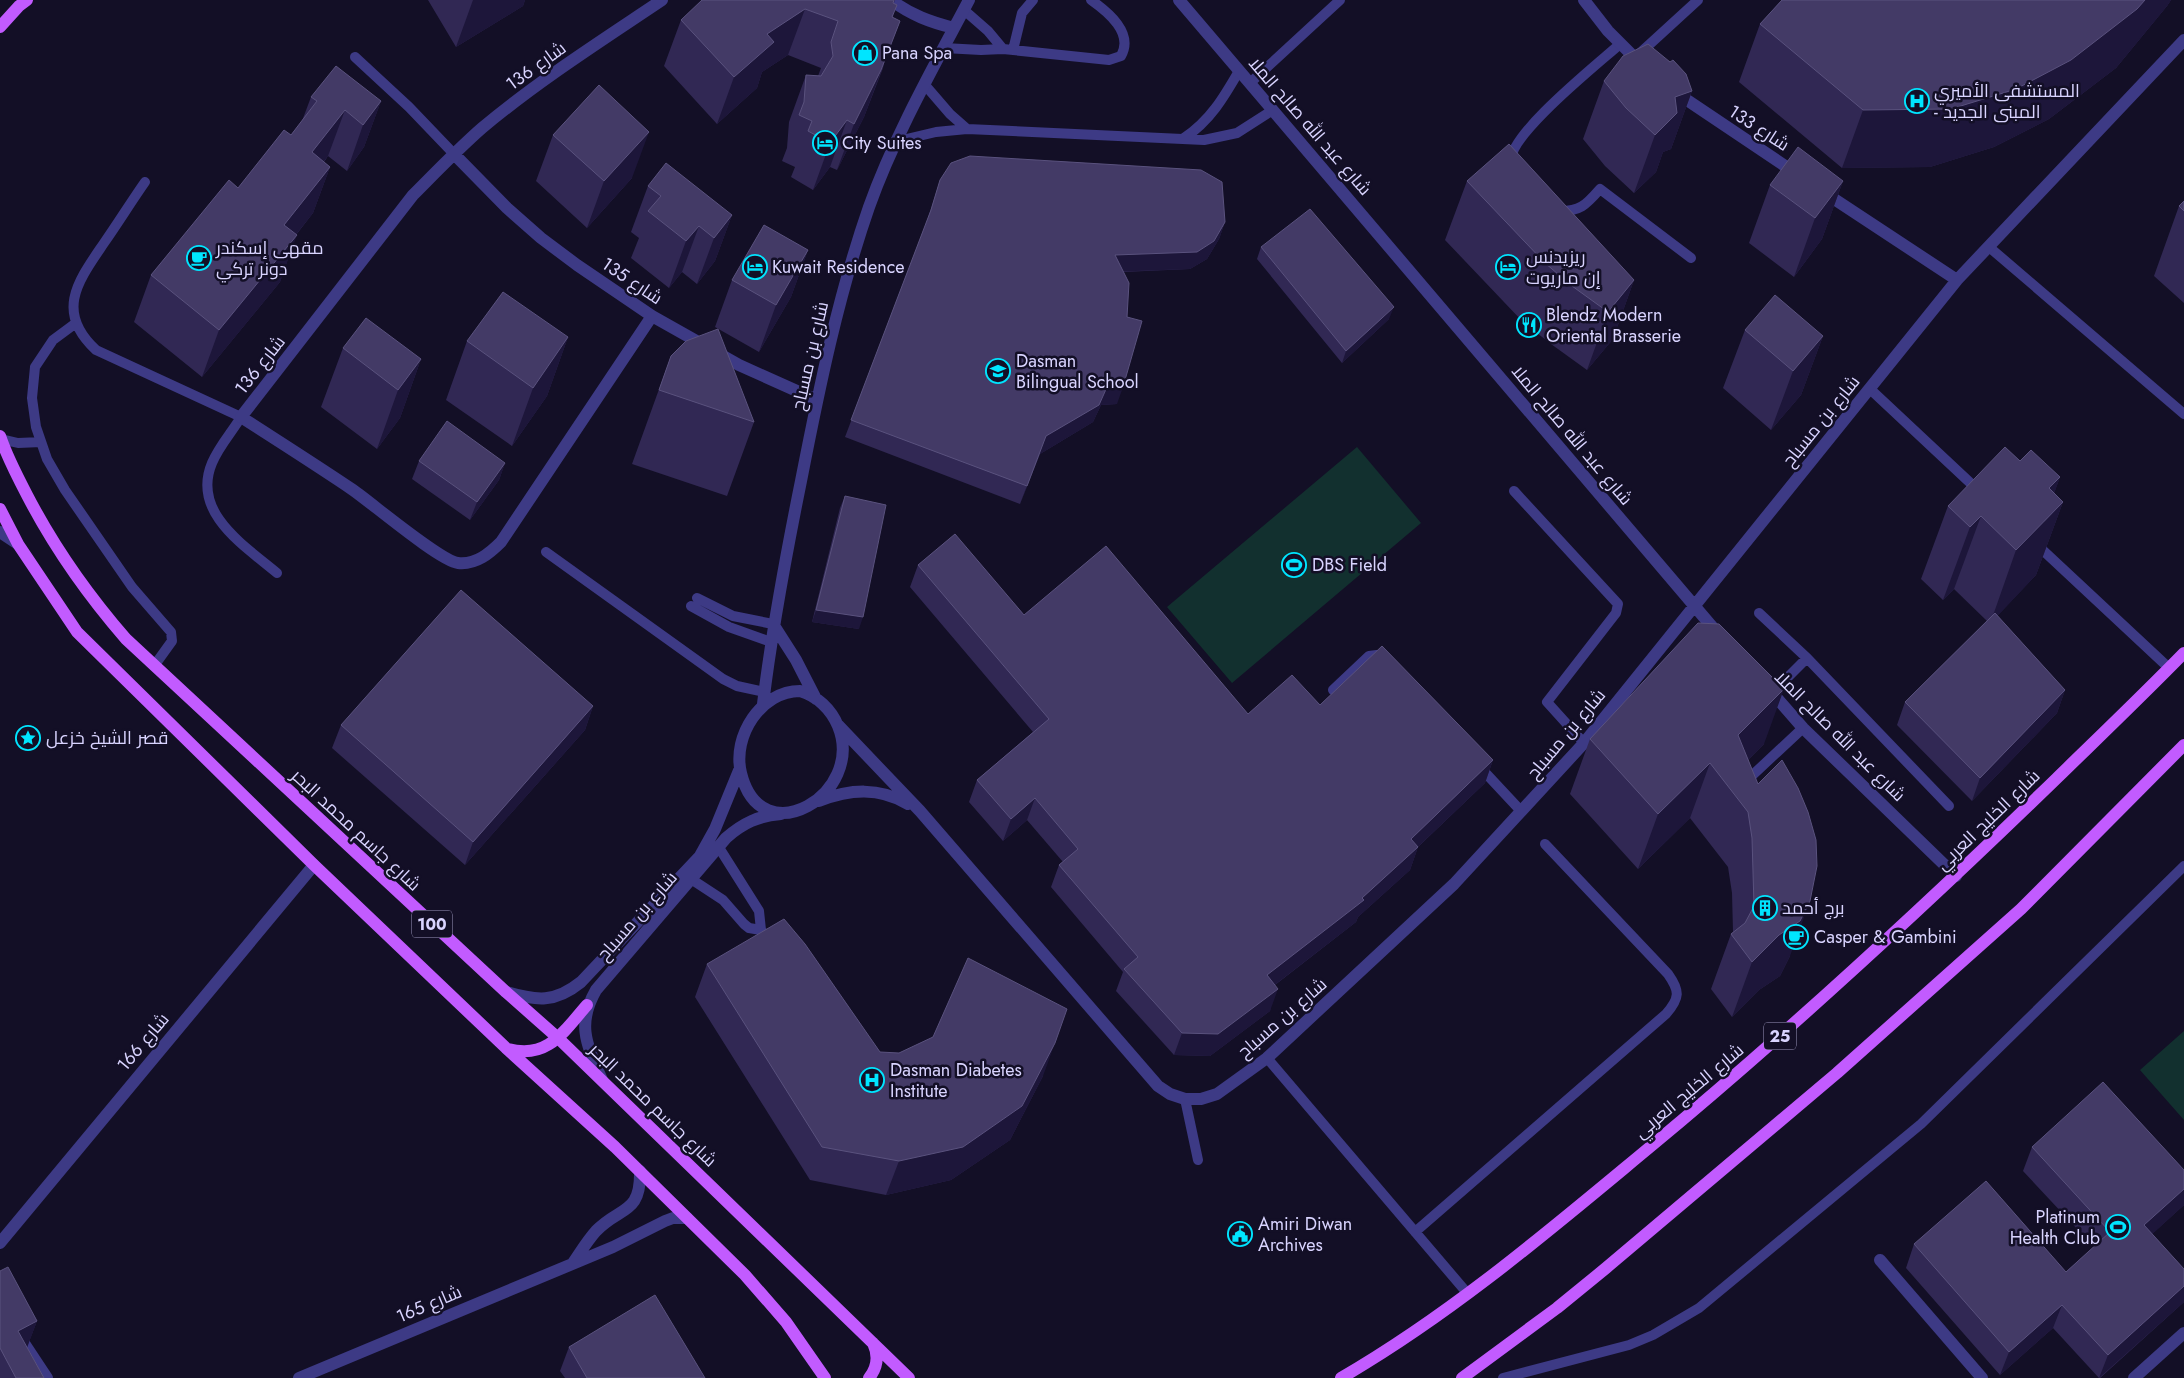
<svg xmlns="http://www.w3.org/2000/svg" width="2184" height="1378" viewBox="0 0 2184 1378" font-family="Jost,Cairo,sans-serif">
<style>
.green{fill:#12302f}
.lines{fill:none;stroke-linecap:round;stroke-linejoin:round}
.lane{stroke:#3d3a85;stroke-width:10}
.street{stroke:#3d3a85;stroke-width:12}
.primary{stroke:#c25bff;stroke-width:12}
.wall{fill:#312854}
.shaded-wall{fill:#1d163a}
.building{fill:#433a66;stroke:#5a527e}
.labels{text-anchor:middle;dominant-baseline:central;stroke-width:5;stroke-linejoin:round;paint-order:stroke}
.shield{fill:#130f26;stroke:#9e99be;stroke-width:1}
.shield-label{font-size:16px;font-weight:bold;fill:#d9d4ff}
.poi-label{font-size:18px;fill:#d9d4ff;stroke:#130f26;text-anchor:start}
.street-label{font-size:18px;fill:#d9d4ff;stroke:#130f26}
</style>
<rect width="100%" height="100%" fill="#130f26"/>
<path class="green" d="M 1357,447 L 1421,523 L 1232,683 L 1167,607 Z
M 2184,1031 L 2184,1120 L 2140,1070 Z"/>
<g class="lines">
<path class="lane" d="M 964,10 L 988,31 L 1003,49
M 944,48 L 981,50 L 1003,49 L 1109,60 L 1121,56 C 1134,33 1108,12 1091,0
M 1013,50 L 1022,13 L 1033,0
M 1639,54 L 1698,0
M 355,57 L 409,107 L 454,154
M 1250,83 L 1340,0
M 925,85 L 950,114 L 967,129
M 1184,138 C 1210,121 1224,97 1239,71
M 898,141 L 936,132 L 967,129 L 1204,140 L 1237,133 L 1273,110
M 1511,162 C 1507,136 1599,63 1620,44
M 145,182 C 131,202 118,223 104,243 C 79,280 54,311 96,350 L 241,417 C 232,432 219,446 212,463 C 191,513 245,546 277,573
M 1557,211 C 1580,212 1586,205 1600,189 L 1691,258
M 1989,247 L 2184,414
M 76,323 L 53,340 L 35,367 L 32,398 L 36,427 L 47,459 L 65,490 L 132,587 L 171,632 L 172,641 L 154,666
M 1870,389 L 1980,492
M 1,439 L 18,443 L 41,442
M 1514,491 L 1618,604 L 1616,613 L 1547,702 L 1584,743
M 2035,543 L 2169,668
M 546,552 L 723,679 L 737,686 L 765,692
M 697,598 L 733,616 L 773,624
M 691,606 L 729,627 L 771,642
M 1759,613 L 1807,658 L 1949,806
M 1333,690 L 1369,656 L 1377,655 L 1383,661
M 1772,693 L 1807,658
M 1479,766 L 1521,811
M 1744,783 L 1803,728
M 718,846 L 759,911 L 761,930
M 691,879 L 723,900 L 744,924 L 749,928 L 761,930 L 771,941
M 1267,1058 L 1468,1294
M 1185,1099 L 1198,1160
M 1415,1232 L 1666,1014 C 1680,998 1680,991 1668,974 L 1545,844
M 1503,1378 L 1629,1345 L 1653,1335 L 1699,1308 L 1921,1124 L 2184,866"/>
<path class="street" d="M 891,0 C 911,15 930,22 954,28
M 1179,0 L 1720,636
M 1584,0 L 1608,31 L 1640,63
M 1675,92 L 1797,174
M 454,154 L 507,208 L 541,238 L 577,265 L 652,316 L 739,365 L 817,400
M 1822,191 L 1957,280
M 652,316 L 501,542 C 490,553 476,565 458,563 C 440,561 373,504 353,490 C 316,465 278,441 241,417 L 413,195 C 436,172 458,149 482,128 C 538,81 601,41 662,0
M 0,532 L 18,544
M 773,624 L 796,660 L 816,699
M 1769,689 L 1803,728 L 1956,876
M 800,691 C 817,696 831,709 838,726 C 866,794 761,856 741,773 C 732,736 761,691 800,691 Z
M 763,704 C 772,629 786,555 801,481 C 819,389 838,296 869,207 C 894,137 934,66 969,0
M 837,724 L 920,811 L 1158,1086 L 1170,1094 L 1185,1099 L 1201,1099 L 1217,1094 L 1267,1058 L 1454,884 L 1584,743 L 1957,280 L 2184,40
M 819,801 C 850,789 879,787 908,804
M 506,992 C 537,1001 555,1003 581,982 L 700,856 L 715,829 L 740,768
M 602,1080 C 587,1045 576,1025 596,990 L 726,838 C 743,823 758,816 781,814
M 0,1243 L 314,865
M 1880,1260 L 1982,1378
M 573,1263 C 580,1253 587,1241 596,1231 C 620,1206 641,1215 640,1171
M 0,1307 L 47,1378
M 299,1378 L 613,1247 L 665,1221 L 673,1218 L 687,1218
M 2134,1378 L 2184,1333"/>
<path class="primary" d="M 0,27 L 19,6 L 27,0
M 0,436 C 7,457 17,476 27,495 C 55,549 86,593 126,639 L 506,992 L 558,1038 L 909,1378
M 0,509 L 18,544 L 77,632 L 314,865 L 506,1048 L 615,1147 L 745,1275 L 786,1322 L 825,1378
M 508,1049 C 548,1060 564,1031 587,1005
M 869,1378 C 878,1367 879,1356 873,1343
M 1341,1378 C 1453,1313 1551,1229 1650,1147 C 1791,1030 1925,906 2056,779 C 2099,737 2142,696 2184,653
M 1462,1378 L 1557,1308 L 1606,1268 L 1837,1073 L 2021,909 L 2184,745"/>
</g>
<path class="wall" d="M 428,0 L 525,0 L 523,6 L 456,47 Z
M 895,0 L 894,3 L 893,18 L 883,68 L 864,117 L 837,170 L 830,167 L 813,190 L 791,177 L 795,167 L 782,161 L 787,148 L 789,122 L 806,75 L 818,76 L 821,68 L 788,55 L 762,72 L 757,88 L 717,124 L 664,66 L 681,20 Z
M 1782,0 L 2171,0 L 2167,6 L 2116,68 L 2049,119 L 1994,147 L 1930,167 L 1842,168 L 1739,82 L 1760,24 Z
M 1604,81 L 1692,91 L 1671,149 L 1663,152 L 1656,172 L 1634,193 L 1605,166 L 1583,139 Z
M 311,97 L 381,101 L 364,147 L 347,171 L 328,156 L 324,162 L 330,167 L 313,213 L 296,235 L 280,282 L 202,377 L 134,322 L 151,275 L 291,135 L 302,121 Z
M 553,135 L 632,178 L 587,228 L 536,181 Z
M 940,180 L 1225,222 L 1219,239 L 1207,259 L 1190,269 L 1123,272 L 1117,404 L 1101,405 L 1093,422 L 1040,454 L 1020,504 L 845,437 L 926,224 Z
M 1467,181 L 1634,280 L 1613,339 L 1587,370 L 1551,344 L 1523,322 L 1445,240 Z
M 1843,181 L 1822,239 L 1794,277 L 1749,243 L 1770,185 Z
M 648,186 L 732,215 L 715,261 L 697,284 L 682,272 L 669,288 L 631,258 L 639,238 L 631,232 Z
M 2184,201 L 2184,303 L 2154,276 L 2179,206 Z
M 1261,247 L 1389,319 L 1342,363 L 1257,259 Z
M 808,250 L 791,297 L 759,352 L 715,327 L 732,280 Z
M 1745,330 L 1823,336 L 1801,395 L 1771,430 L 1723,388 Z
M 568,337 L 547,396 L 512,446 L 446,400 L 467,341 Z
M 343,348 L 421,359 L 400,418 L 377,449 L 321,407 Z
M 671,356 L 754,422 L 727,496 L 632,464 Z
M 419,461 L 505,463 L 499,480 L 470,520 L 412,479 Z
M 2020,461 L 2060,477 L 2054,493 L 2063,502 L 2036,575 L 1997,616 L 2065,690 L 2057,713 L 1972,801 L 1897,725 L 1905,702 L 1987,621 L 1954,589 L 1943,600 L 1921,579 L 1948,506 Z
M 845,496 L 859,629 L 812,622 L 840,508 Z
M 918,565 L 1024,615 L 1248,714 L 1320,705 L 1493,760 L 1485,783 L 1418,847 L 1410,870 L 1358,917 L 1356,922 L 1275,985 L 1270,1011 L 1210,1056 L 1174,1055 L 1116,991 L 1123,972 L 1051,887 L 1059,865 L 1063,862 L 1027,820 L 1003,841 L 969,802 L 977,780 L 1033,732 L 910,587 Z
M 593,706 L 585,730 L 465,865 L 332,748 L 341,725 Z
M 1590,739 L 1764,744 L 1748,760 L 1790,956 L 1780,976 L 1759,990 L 1732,1017 L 1711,989 L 1731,934 L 1733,932 L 1732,893 L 1728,867 L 1690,818 L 1638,869 L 1570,794 Z
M 707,964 L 880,1052 L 1043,1076 L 1010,1140 L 951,1180 L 886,1195 L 810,1180 L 695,997 Z
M 2032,1147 L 2184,1205 L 2152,1234 L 2184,1302 L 2100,1378 L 2099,1378 L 2053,1328 L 2000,1375 L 1906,1268 L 1914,1244 L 2066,1272 L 2094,1247 L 2023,1171 Z
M 0,1271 L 37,1321 L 27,1347 L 44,1378 L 0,1378 Z
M 569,1347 L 705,1378 L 565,1378 L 560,1371 Z"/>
<path class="shaded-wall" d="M 473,0 L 525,0 L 523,6 L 456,47 Z
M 2145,0 L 2171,0 L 2167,6 L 2116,68 L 2049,119 L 1994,147 L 1930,167 L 1842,168 L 1863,110 Z
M 805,9 L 788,55 L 762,72 L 757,88 L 717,124 L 734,77 L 767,34 Z
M 900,21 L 864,117 L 837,170 L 854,124 Z
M 1692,91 L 1671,149 L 1663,152 L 1656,172 L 1634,193 L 1655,135 L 1675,97 Z
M 381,101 L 364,147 L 347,171 L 363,125 Z
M 345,110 L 328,156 L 295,198 L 312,152 Z
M 847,120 L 830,167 L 813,190 L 830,143 Z
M 649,132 L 632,178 L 587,228 L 604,181 Z
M 330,167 L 313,213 L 268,270 L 297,235 L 280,282 L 202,377 L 219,330 L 284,225 Z
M 1843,181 L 1822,239 L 1794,277 L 1815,218 Z
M 732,215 L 715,261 L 697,284 L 714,238 Z
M 1225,222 L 1219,239 L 1207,259 L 1190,269 L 1108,272 L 1115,255 Z
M 699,226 L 682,272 L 669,288 L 686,241 Z
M 808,250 L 791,297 L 759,352 L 776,305 Z
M 1634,280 L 1613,339 L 1587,370 L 1608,312 Z
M 1394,307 L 1389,319 L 1342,363 L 1346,351 Z
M 1823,336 L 1801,395 L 1771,430 L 1793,371 Z
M 568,337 L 547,396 L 512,446 L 533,388 Z
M 421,359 L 400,418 L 377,449 L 398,390 Z
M 1107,387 L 1123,387 L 1117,404 L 1101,405 L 1093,422 L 1040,454 L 1020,504 L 1046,436 Z
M 505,463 L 499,480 L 470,520 L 477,502 Z
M 2060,477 L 2044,522 L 2063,502 L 2036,575 L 1990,624 L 2016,550 L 2049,488 Z
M 1981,516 L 1954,589 L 1943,600 L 1970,527 Z
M 816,610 L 863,617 L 859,629 L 812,622 Z
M 1784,689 L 1764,744 L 1725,782 L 1738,735 Z
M 2065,690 L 2057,713 L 1972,801 L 1980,778 Z
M 593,706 L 585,730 L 465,865 L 473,842 Z
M 1493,760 L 1485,783 L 1403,861 L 1411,839 Z
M 1710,763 L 1690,818 L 1638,869 L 1658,814 Z
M 1035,798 L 1027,820 L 1003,841 L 1011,819 Z
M 1418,847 L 1410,870 L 1358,917 L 1356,922 L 1259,997 L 1267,975 L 1362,898 Z
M 1810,901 L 1790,956 L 1780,976 L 1759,990 L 1732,1017 L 1752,962 Z
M 1278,989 L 1270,1011 L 1210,1056 L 1174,1055 L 1182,1033 Z
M 1055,1043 L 1043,1076 L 1010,1140 L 951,1180 L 886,1195 L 899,1161 Z
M 2184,1189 L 2184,1205 L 2136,1249 L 2144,1225 Z
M 2184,1286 L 2184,1302 L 2099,1378 L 2108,1355 Z
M 2062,1305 L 2053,1328 L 2000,1375 L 2009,1352 Z
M 37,1321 L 16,1377 L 18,1331 Z"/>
<path class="building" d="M 702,0 L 894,0 L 893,3 L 897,5 L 892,17 L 900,21 L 881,70 L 854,124 L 847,120 L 830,143 L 808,131 L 812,121 L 799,115 L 804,102 L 806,75 L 821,76 L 833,56 L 831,42 L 838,21 L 805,9 L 767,34 L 774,42 L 734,77 L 681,20 Z
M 1782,0 L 2145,0 L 2137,9 L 2071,60 L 2016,89 L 1951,109 L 1863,110 L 1760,24 Z
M 1648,44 L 1670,62 L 1673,60 L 1686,74 L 1692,91 L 1675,97 L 1677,113 L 1655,135 L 1626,108 L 1604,81 L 1623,56 Z
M 336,66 L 381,101 L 363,125 L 345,110 L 312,152 L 330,167 L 284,225 L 297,235 L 219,330 L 151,275 L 229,180 L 238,188 L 284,130 L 291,135 L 317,101 L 311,97 Z
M 599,85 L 649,132 L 604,181 L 553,135 Z
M 1509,144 L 1634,280 L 1608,312 L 1572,286 L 1545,263 L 1467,181 Z
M 1798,147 L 1843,181 L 1815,218 L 1770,185 Z
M 970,156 L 1201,170 L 1222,182 L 1225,222 L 1214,241 L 1197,252 L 1115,255 L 1129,283 L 1127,317 L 1142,321 L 1123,387 L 1107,387 L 1099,405 L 1046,436 L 1027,486 L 851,420 L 931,210 L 940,180 L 951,163 Z
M 666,163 L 732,215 L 714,238 L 699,226 L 686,241 L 648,211 L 661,196 L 648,186 Z
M 2184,201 L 2184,211 L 2179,206 Z
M 1310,209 L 1394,307 L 1346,351 L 1261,247 Z
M 764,225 L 808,250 L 776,305 L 732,280 Z
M 503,292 L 568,337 L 533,388 L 467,341 Z
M 1775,295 L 1823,336 L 1793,371 L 1745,330 Z
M 366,318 L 421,359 L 398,390 L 343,348 Z
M 718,329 L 754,422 L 659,390 L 671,356 L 686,341 Z
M 447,421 L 505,463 L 477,502 L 419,461 Z
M 2005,447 L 2020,461 L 2031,450 L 2060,477 L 2049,488 L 2063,502 L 2016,550 L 1981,516 L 1970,527 L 1948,506 Z
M 845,496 L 886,505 L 863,617 L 816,610 Z
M 955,534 L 1024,615 L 1106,546 L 1248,714 L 1292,675 L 1320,705 L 1382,646 L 1493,760 L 1411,839 L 1418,847 L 1362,898 L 1364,900 L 1267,975 L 1278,989 L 1218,1034 L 1182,1033 L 1124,969 L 1138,957 L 1059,865 L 1078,849 L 1035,798 L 1011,819 L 977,780 L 1049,719 L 918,565 Z
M 461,590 L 593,706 L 473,842 L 341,725 Z
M 1995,613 L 2065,690 L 1980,778 L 1905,702 Z
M 1698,623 L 1719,624 L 1784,689 L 1738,735 L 1758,784 L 1782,760 L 1798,788 L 1808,812 L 1816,840 L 1817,866 L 1810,901 L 1800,921 L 1779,935 L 1752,962 L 1731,934 L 1745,923 L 1754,906 L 1752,838 L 1748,812 L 1710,763 L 1658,814 L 1590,739 Z
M 784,919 L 805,944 L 880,1052 L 899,1053 L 933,1037 L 968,958 L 1067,1009 L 1055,1043 L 1022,1106 L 963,1147 L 899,1161 L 822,1147 L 707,964 Z
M 2103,1082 L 2184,1170 L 2184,1189 L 2144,1225 L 2184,1269 L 2184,1286 L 2108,1355 L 2062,1305 L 2009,1352 L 1914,1244 L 1986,1181 L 2066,1272 L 2110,1232 L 2032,1147 Z
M 8,1267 L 37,1321 L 18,1331 L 44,1378 L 16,1378 L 0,1348 L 0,1271 Z
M 655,1295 L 705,1378 L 587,1378 L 569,1347 Z"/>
<defs>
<symbol id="shop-ring" viewBox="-11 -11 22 22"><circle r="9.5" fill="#130f26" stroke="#00e5ff" stroke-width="1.5"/><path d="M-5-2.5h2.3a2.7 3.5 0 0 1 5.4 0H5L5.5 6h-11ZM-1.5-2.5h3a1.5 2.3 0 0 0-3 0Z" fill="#00e5ff"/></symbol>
<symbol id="hospital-ring" viewBox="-11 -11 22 22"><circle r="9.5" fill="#130f26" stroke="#00e5ff" stroke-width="1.5"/><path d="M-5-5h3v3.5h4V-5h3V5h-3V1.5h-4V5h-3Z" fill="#00e5ff"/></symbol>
<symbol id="hotel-ring" viewBox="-11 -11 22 22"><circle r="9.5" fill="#130f26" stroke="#00e5ff" stroke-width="1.5"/><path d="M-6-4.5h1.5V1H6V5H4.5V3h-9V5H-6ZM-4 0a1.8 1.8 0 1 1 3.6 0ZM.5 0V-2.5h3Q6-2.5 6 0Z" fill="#00e5ff"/></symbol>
<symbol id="cafe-ring" viewBox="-11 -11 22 22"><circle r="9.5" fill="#130f26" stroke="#00e5ff" stroke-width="1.5"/><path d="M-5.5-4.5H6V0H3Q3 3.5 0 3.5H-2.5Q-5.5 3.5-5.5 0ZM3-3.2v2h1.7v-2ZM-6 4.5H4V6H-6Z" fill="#00e5ff"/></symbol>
<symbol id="restaurant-ring" viewBox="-11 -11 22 22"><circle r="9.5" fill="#130f26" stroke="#00e5ff" stroke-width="1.5"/><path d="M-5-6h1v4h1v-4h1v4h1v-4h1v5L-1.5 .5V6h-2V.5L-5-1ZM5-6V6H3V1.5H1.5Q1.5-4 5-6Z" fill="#00e5ff"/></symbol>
<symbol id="school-ring" viewBox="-11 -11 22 22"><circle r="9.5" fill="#130f26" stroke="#00e5ff" stroke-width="1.5"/><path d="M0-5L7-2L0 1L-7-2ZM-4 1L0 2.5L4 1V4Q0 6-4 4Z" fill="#00e5ff"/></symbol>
<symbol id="stadium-ring" viewBox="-11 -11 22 22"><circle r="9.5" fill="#130f26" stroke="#00e5ff" stroke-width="1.5"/><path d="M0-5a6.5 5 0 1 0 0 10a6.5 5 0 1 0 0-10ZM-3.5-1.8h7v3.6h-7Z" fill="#00e5ff"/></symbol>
<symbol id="sight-ring" viewBox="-11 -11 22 22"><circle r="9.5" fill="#130f26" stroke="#00e5ff" stroke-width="1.5"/><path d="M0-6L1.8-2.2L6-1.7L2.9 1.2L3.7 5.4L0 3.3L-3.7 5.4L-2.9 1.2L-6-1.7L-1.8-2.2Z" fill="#00e5ff"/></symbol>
<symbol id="building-ring" viewBox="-11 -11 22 22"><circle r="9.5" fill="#130f26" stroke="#00e5ff" stroke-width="1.5"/><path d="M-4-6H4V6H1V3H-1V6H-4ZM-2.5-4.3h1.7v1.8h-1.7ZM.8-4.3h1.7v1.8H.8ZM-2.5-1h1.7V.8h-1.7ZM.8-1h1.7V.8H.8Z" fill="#00e5ff"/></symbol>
<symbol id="civic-ring" viewBox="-11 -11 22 22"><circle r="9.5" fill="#130f26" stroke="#00e5ff" stroke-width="1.5"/><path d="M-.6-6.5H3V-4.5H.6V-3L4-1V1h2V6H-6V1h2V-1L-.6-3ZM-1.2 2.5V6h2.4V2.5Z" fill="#00e5ff"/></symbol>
</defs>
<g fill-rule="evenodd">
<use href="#shop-ring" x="851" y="39" width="28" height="28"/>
<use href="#hospital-ring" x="1903" y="87" width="28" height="28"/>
<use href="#hotel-ring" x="811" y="129" width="28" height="28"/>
<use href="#cafe-ring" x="185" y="244" width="28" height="28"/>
<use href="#hotel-ring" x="741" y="253" width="28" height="28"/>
<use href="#hotel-ring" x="1494" y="253" width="28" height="28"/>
<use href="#restaurant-ring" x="1515" y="311" width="28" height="28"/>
<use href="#school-ring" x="984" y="357" width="28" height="28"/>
<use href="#stadium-ring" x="1280" y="551" width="28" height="28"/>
<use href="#sight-ring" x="14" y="724" width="28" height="28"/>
<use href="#building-ring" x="1751" y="894" width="28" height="28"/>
<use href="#cafe-ring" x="1782" y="923" width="28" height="28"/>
<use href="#hospital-ring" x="858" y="1066" width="28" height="28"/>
<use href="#stadium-ring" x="2104" y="1213" width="28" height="28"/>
<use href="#civic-ring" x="1226" y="1220" width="28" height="28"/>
</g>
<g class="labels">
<g class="shield">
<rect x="412" y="910.5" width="40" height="27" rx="4"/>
<rect x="1764" y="1022.5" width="32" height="27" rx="4"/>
</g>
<g class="shield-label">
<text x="432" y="924">100</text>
<text x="1780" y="1036">25</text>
</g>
<g class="poi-label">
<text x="882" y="53">Pana Spa</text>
<text x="1934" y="91">المستشفى الأميري<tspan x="1934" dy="21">- المبنى الجديد</tspan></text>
<text x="842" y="143">City Suites</text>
<text x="216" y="248">مقهى إسكندر<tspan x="216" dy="21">دونر تركي</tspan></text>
<text x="1526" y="257">ريزيدنس<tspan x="1526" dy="21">إن ماريوت</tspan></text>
<text x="772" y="267">Kuwait Residence</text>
<text x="1546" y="315">Blendz Modern<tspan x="1546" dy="21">Oriental Brasserie</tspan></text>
<text x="1016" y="361">Dasman<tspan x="1016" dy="21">Bilingual School</tspan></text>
<text x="1312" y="565">DBS Field</text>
<text x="46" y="738">قصر الشيخ خزعل</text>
<text x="1782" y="908">برج أحمد</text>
<text x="1814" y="937">Casper &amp; Gambini</text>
<text x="890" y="1070">Dasman Diabetes<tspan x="890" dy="21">Institute</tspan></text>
<text x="2100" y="1217" text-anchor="end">Platinum<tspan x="2100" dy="21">Health Club</tspan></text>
<text x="1258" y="1224">Amiri Diwan<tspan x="1258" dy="21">Archives</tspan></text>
</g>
<g class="street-label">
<text transform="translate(536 66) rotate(-36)">شارع 136</text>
<text transform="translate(1310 126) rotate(49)">شارع عبد الله صالح الملا</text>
<text transform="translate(1759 128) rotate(33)">شارع 133</text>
<text transform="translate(632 281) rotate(34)">شارع 135</text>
<text transform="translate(810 356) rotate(-77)">شارع بن مسباح</text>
<text transform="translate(260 365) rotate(-52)">شارع 136</text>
<text transform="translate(1821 421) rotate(-51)">شارع بن مسباح</text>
<text transform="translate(1572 435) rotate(50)">شارع عبد الله صالح الملا</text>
<text transform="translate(1566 734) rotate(-50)">شارع بن مسباح</text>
<text transform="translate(1840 736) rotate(45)">شارع عبد الله صالح الملا</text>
<text transform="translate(1988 820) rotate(-44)">شارع الخليج العربي</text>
<text transform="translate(356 830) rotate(43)">شارع جاسم محمد البحر</text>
<text transform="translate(637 916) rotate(-49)">شارع بن مسباح</text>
<text transform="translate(1282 1018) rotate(-41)">شارع بن مسباح</text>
<text transform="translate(143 1042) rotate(-50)">شارع 166</text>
<text transform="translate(1689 1091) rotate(-40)">شارع الخليج العربي</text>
<text transform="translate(653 1105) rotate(44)">شارع جاسم محمد البحر</text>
<text transform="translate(429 1304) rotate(-23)">شارع 165</text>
</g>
</g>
</svg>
